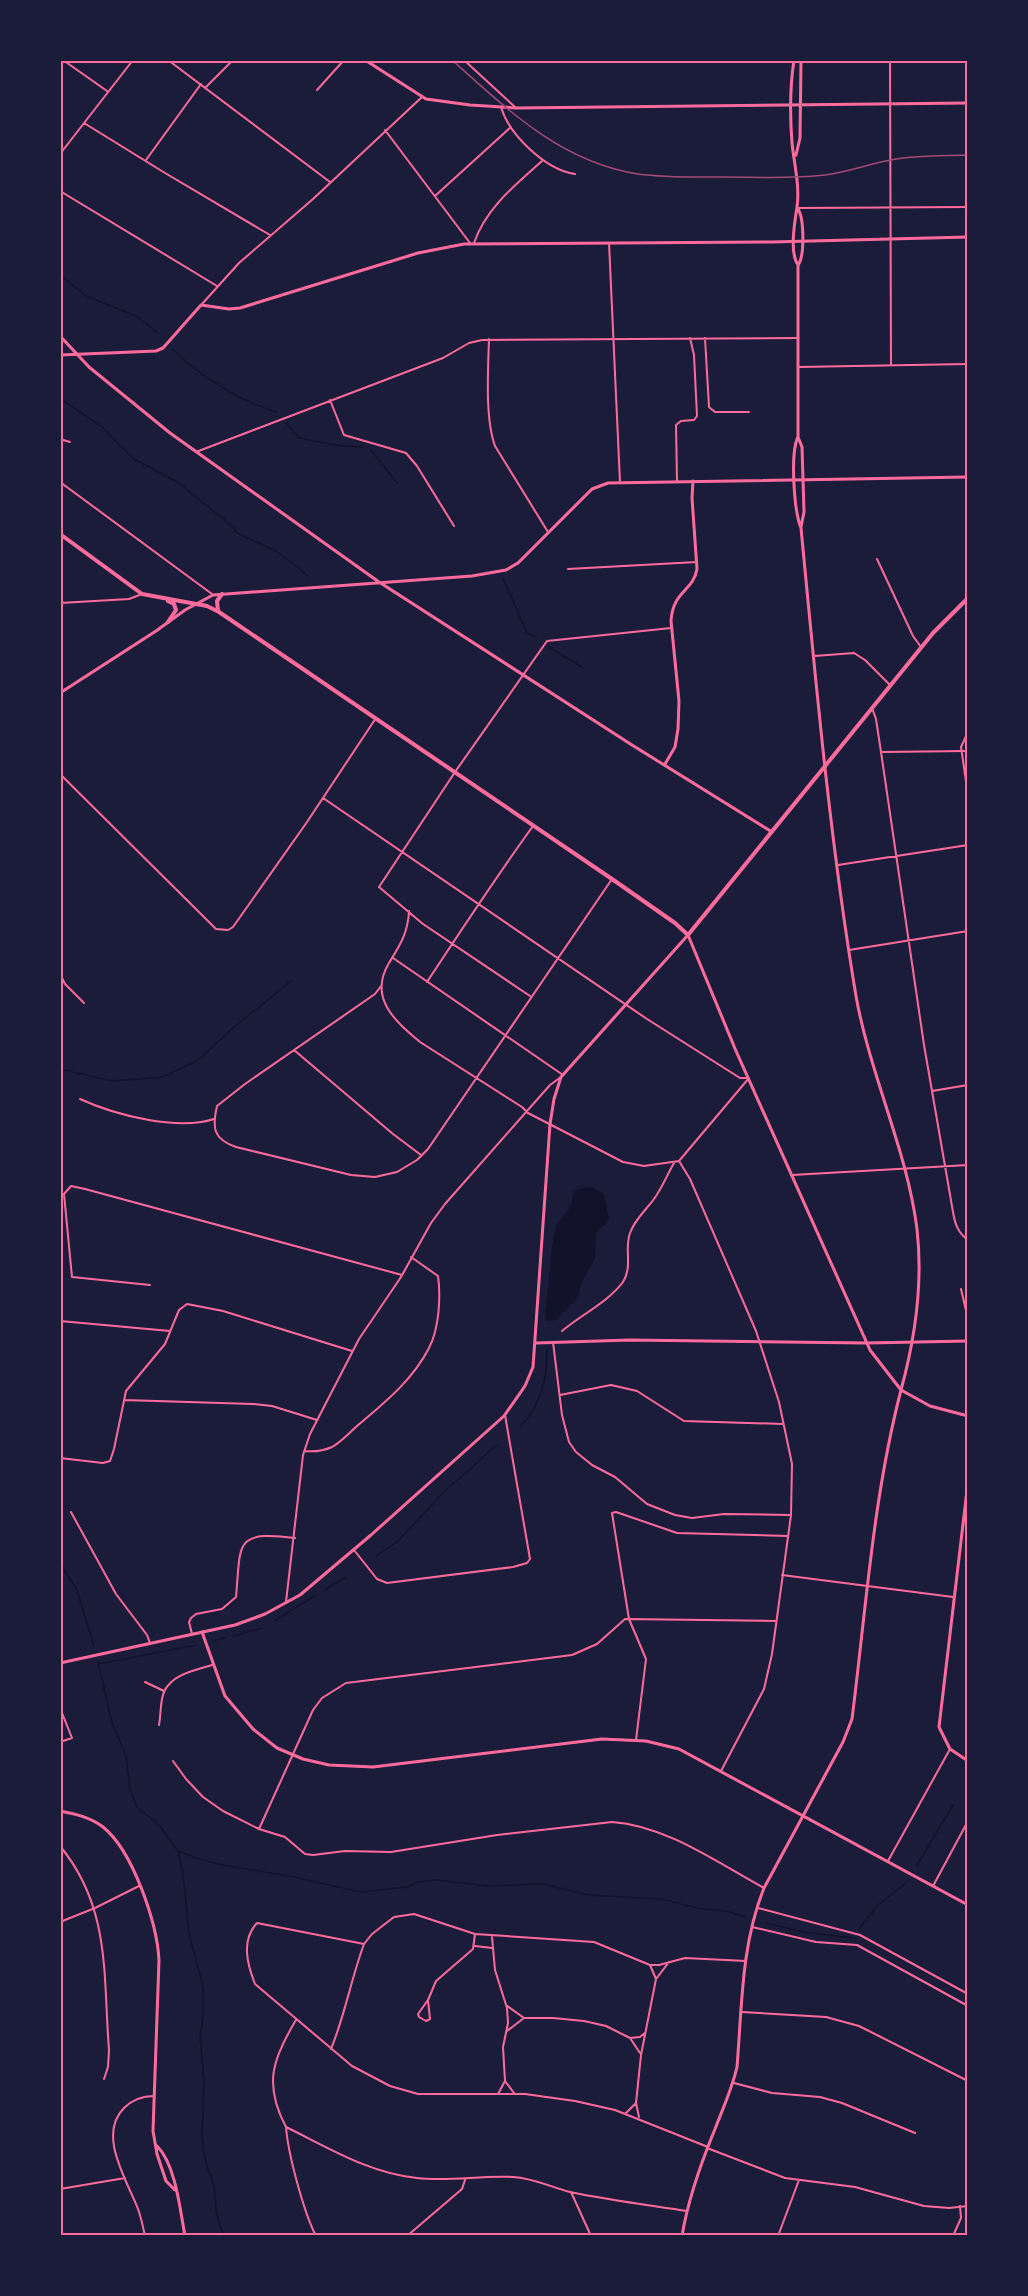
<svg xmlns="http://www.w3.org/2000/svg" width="1028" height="2296" viewBox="0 0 1028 2296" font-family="'IBM Plex Sans',sans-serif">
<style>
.water{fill:#12122b}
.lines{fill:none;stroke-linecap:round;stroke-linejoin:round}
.stream{stroke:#12122b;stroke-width:1.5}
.minor{stroke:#ff6b9d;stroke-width:2}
.tertiary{stroke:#ff6b9d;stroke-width:3}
.secondary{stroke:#ff6b9d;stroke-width:3}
.primary{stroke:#ff6b9d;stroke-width:4}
.rail{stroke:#a44b75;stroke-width:1.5}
.neatline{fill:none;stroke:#ff6b9d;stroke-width:2}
</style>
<rect width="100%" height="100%" fill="#1b1b3a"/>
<path class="water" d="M 588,1187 L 592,1187 L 604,1194 L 609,1220 L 596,1233 L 595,1258 L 582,1282 L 577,1299 L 556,1320 L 547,1321 L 545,1318 L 552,1246 L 556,1226 L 571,1206 L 574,1190 Z"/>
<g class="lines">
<path class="stream" d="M 60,275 L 88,297 L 136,316 L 158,333
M 173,349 C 198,376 241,401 276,412
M 60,398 L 103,428 L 132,458 L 176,481 L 231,525 L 237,533 L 278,552 L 308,576
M 286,423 L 299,438 L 341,446 L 363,447
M 371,450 L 397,483
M 503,578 L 527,633 L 536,637
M 549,647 L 583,668
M 60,1069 L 112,1081 L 163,1077 L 197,1061 L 232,1029 L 291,981
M 521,1426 C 535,1411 544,1390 546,1370 C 547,1363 546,1357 547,1350
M 376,1556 L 398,1541 L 445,1491 L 497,1445
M 60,1563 L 77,1590 L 94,1646
M 324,1590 L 345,1578
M 276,1620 L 316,1595
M 233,1636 L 262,1628
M 214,1641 L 225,1638
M 98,1662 L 112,1723 L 126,1756 L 130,1790 L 137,1807 L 159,1825 L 178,1851 L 183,1874 L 189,1933 L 203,1987 L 203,2017 L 200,2037 L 204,2081 L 202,2136 L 204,2156 L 215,2190 L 216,2210 L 220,2227 L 225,2236
M 99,1664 L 196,1645
M 179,1851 L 202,1860 L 223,1865 L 289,1876 L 361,1892 L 407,1887 L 418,1882 L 437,1880 L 488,1886 L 543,1884 L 589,1895 L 661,1899 L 701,1909 L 727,1911 L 746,1917
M 917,1865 L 953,1805
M 766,1923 L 803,1932 L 852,1938
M 859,1929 L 877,1906 L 907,1882"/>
<path class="minor" d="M 63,60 L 107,91
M 168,60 L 330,182
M 464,60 L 516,108
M 890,60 L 891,365
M 205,88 L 233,60
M 317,90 L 344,60
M 501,107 C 509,135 546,170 575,174
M 84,123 L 165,173 L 270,235
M 385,130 L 470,243
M 60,154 L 133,60
M 146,160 L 201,84
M 60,191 L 217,286
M 435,196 L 511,127
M 797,208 L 968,207
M 474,243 C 486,208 515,185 542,161
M 609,243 L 620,482
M 202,304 L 239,263 L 313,199 L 422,97
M 705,338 L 709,407 L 715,412 L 749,412
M 489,339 C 488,370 485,419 495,446 L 548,532
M 798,367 L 968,364
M 330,400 L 344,435 L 406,453 L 417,466 L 454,526
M 60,439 L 70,442
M 196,452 L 443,358 L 469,343 L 482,340 L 798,338
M 677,481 L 676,425 L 681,421 L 694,420 L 697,416 L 694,355 L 690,338
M 60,482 L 212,594
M 877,559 L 913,636 L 921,647
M 568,569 L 697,562
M 60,603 L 129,599 L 142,594
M 814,656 L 854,653 L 865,660 L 889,684
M 872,708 L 876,719 L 881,752 L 924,1045 L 953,1212 C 955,1224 958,1233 968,1240
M 968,732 L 961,747 L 968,795
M 881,752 L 968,751
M 60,774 L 216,929 L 228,930 L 233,927 L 307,822 L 376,718
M 323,798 L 647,1019 L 740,1078 L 748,1078
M 838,865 L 968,845
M 409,911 C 408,933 400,945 389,963 C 368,998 395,1021 420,1042 L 522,1107 L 528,1113 L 623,1162 L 644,1166 L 679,1161
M 849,950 L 968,931
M 393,958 L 563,1075
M 60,974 L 65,984 L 84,1003
M 427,982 C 462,929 496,877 533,826
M 381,986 L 375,994 L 245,1084 L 217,1106 C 212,1128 213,1139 236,1147 L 351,1175 L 375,1177 L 397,1172 L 417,1160 L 428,1149 L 612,879
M 530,996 L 423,924 L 379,887 L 455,772 L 547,641 L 671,628
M 294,1050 L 393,1134 L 421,1155
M 932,1091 L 968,1085
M 80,1099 C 115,1115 177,1131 214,1119
M 679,1161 L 690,1179 L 756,1331 L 779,1402 L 792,1464 L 791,1515 L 772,1654 L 764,1689 L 721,1771
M 679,1161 L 749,1078
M 792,1175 L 968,1165
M 150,1285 L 72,1277 L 64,1194 L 71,1186 L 85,1189 L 402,1275
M 961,1289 L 968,1319
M 60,1321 L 170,1331
M 562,1331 C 581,1315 608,1302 623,1282 C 633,1266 624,1249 630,1233 C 635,1219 646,1210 654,1199 C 662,1188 667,1175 674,1163
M 553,1342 L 562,1415 L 569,1442 L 576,1452 L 592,1465 L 615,1477 L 647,1504 L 675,1515 L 692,1518 L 724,1514 L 790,1515
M 560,1395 L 611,1385 L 637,1391 L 684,1421 L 783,1424
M 124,1400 L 253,1404 L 272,1406 L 317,1420
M 305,1451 C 314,1452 323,1451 332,1447 C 341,1442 349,1433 357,1426 C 384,1403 412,1381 429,1348 C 439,1329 441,1297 438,1276 L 411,1257
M 60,1458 L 103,1463 L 110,1461 L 114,1449 L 126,1391 L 165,1344 L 179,1310 L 187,1304 L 223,1311 L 352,1351
M 71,1512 L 116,1594 L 147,1635 L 150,1643
M 354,1550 L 377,1579 L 387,1583 L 513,1567 L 527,1563 L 530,1559 L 505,1415
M 782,1575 L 953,1597
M 286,1602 L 303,1455 L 310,1434 L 359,1339 L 401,1277 L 431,1223 L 445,1204 L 550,1085 L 561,1077
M 192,1634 L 189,1622 L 191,1618 L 196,1614 L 222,1609 L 236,1597 C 241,1544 233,1530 295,1538
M 145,1682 L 164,1691
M 60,1708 L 72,1738 L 60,1742
M 159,1725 C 161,1715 160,1701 164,1692 C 172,1674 196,1670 212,1665
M 636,1740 L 646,1659 L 629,1619 L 612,1513 L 616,1512 L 677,1533 L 788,1536
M 173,1761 L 186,1779 L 203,1797 L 223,1811 L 259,1829 L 285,1837 L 305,1854 L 313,1855 L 345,1851 L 391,1852 L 497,1835 L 612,1822 C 667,1826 716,1862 764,1888
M 259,1829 L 313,1710 L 322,1698 L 346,1683 L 572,1655 L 597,1644 L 625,1619 L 776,1621
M 60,1846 C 111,1908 103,1975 109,2050 L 108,2067 L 104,2079
M 888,1861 L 950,1749
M 933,1886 L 968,1821
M 758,1908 L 860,1935 L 968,1994
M 60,1922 L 95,1908 L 139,1886
M 752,1927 L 816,1942 L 857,1945 L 968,2006
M 492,1937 L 495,1970 L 507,2008 L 508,2023 L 503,2047 L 505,2081 L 498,2094
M 475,1946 L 492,1948
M 650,1965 L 656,1979
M 428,2000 L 436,1981 L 473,1949 L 475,1934
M 428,2000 L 430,2019 L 426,2021 L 419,2017 L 418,2014 Z
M 506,2005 L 524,2018 L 553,2018 L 584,2021 L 606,2026 L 630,2038 L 640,2037 L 645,2033
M 742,2012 L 826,2017 L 859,2026 L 968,2081
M 296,2020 C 273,2058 263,2084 286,2127 C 329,2148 369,2173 417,2178 C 449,2182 481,2175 513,2177 C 533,2178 551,2187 570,2192 C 608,2200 648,2205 687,2211
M 507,2031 L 524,2018
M 630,2038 L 640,2053
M 331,2049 C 345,2015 351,1979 364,1944
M 505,2081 L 514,2093
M 734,2083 L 772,2093 L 820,2097 L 842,2103 L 915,2133
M 636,2103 L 639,2117
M 625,2114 L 636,2103 L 641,2055 L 656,1979 L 669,1962
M 286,2127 C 288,2154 304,2213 316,2236
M 708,2147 L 615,2110 L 575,2101 L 525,2094 L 418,2094 L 390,2086 L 352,2066 L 255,1984 C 247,1964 241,1940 257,1923 L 364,1944 L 372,1934 L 394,1917 L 414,1914 L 475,1934 L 594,1942 L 650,1965 L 659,1965 L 685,1958 L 746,1961
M 707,2148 L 785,2178 L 855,2187 L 924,2206 L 949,2208 L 968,2206
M 60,2189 L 125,2178
M 571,2192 L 591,2236
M 145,2236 C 143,2227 141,2217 138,2209 C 127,2180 97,2135 124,2108 C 133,2099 143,2096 154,2096
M 407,2236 L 462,2189 L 465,2180
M 778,2236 L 799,2180
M 953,2236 L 961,2218 L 960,2206"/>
<path class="tertiary" d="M 365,60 L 426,99 L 470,105 L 516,108 L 968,103
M 60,336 L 89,367 L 170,433 L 379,582 L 632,745 L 772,832
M 60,355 L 156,351 L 163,348 L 201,305 L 229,309 L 240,308 L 418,253 L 464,244 L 772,242 L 968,237
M 60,693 L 156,631 L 185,610 L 213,595 L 472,576 L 506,570 L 518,563 L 592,489 L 608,483 L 968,477
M 665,764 L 675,747 L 678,729 L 679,701 L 671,621 C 673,590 693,592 697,569 L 692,498 L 693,481
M 536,1343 L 630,1340 L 867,1343 L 968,1341
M 968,1482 L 939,1727 L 950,1749 L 968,1761
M 202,1632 L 225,1696 L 253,1729 L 277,1748 L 303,1759 L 329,1765 L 373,1767 L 602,1739 L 646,1741 L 679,1749 L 968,1905
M 60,1811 C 75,1814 90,1817 103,1827 C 133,1851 157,1923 159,1960 L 153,2131 L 157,2154 L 166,2181 L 175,2190
M 157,2146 C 176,2165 180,2210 185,2236
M 682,2236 C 688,2199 701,2163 715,2129 C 723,2108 732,2089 737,2067 C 742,2007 741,1945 764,1888 L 843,1742 L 852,1719 C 866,1609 873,1498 901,1390 L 870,1350 L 736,1051 L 688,935"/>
<path class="secondary" d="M 794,60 C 790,86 790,117 792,143 C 794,163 800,186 797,207 C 795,221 789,252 798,265 L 798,437 C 790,453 794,511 801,528 C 816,684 830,841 856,996 C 870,1075 907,1150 917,1229 C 923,1282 915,1339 901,1390 L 930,1406 L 968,1416
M 796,155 L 800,138 L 801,60
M 798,209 C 804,218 805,256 798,265
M 798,437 L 802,447 L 804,512 L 801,527
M 60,1663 L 235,1625 L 265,1614 L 300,1595 L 371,1535 L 504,1416 L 525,1386 L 533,1367 L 550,1124 L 554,1099 L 561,1077 L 688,935"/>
<path class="primary" d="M 60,534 L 142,594 L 207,606 L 219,612 L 612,879 L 675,923 L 688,935 L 933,633 L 968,598
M 168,601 L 174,604 L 176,610 L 168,622
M 218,611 L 217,601 L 222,594"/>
<path class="rail" d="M 452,60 C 508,110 561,162 638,174 C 667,178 696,177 725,177 C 758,177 792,179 825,175 C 847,172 869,164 891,160 C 916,155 942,156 968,155"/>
</g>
<rect width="1028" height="2296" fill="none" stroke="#1b1b3a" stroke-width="123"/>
<rect x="62" y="62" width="904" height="2172" class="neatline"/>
</svg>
